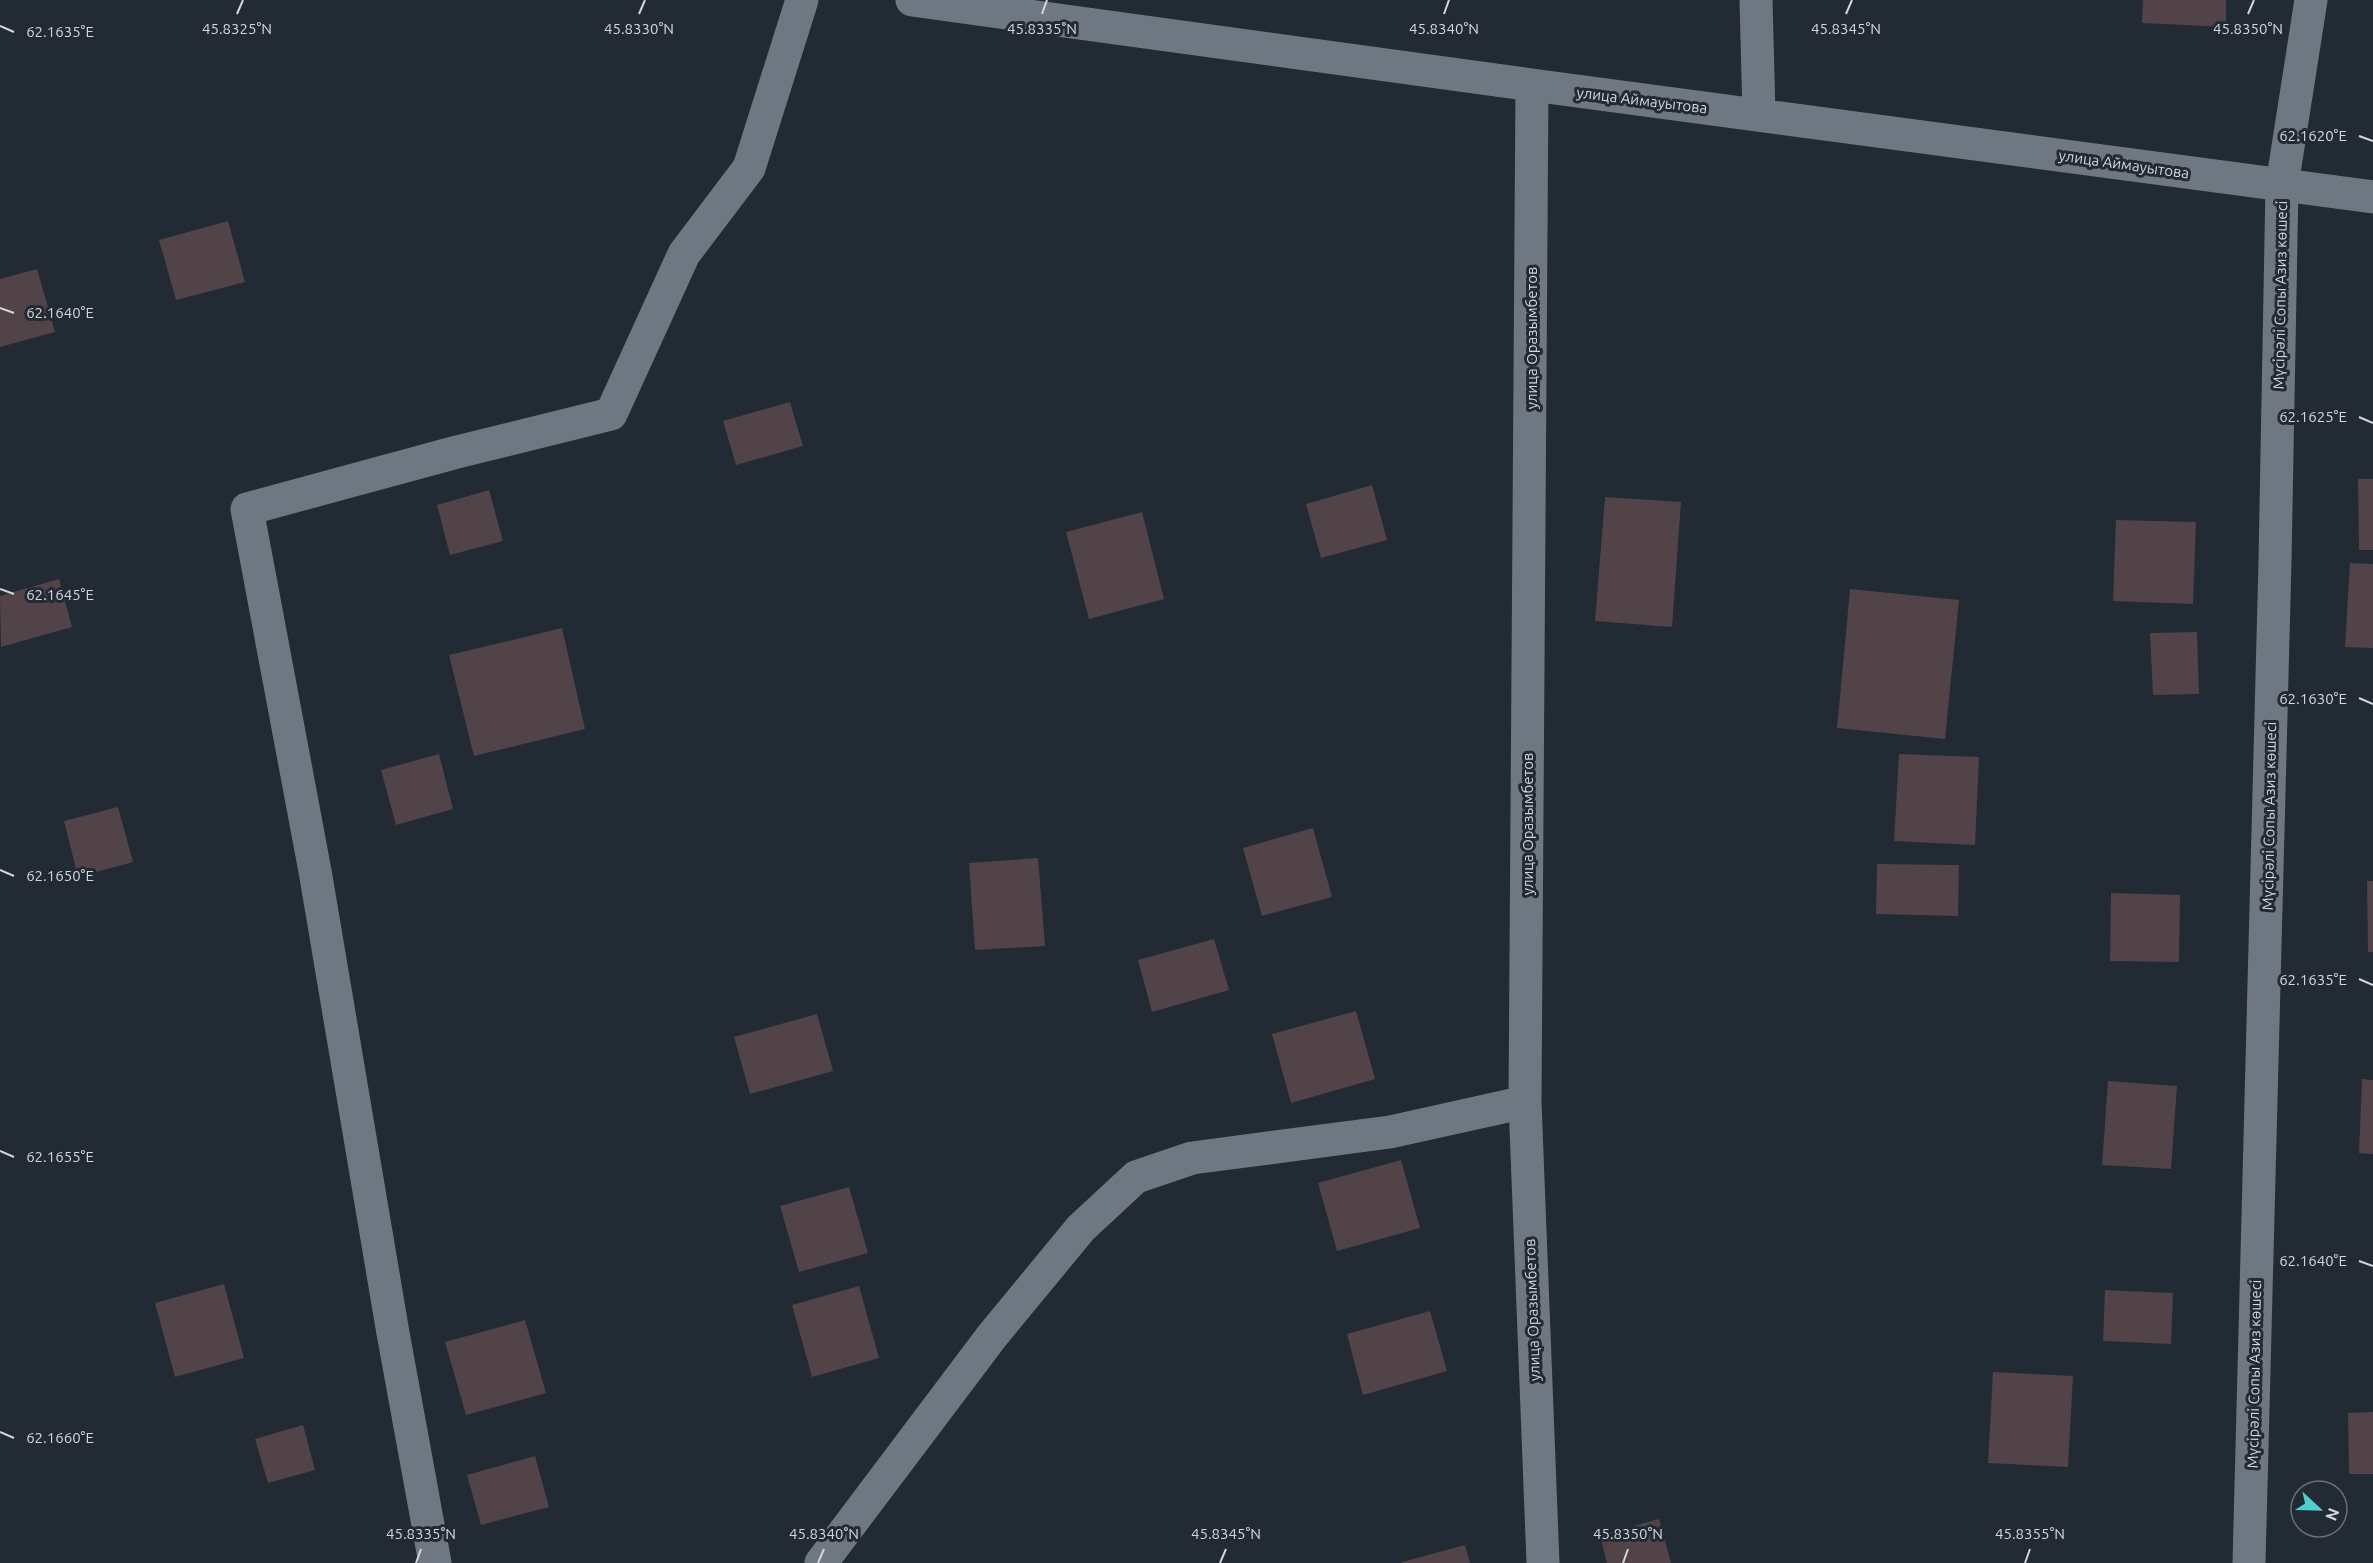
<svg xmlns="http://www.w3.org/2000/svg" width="2373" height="1563" viewBox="0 0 2373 1563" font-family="Ubuntu,sans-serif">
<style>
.building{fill:#514348}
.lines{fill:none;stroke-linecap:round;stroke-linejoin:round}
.minor{stroke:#6f7882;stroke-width:33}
.ticks{fill:none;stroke:#d2d7dd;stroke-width:2}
.labels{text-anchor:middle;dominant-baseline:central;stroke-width:6;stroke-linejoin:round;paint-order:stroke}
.street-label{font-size:15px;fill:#d2d7dd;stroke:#222a33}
.ticks-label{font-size:15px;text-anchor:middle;fill:#d2d7dd;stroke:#222a33;stroke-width:6;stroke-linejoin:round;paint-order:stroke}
</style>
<rect width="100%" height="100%" fill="#222a33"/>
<path class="building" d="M 2143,0 L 2226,0 L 2226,27 L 2142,23 Z
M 228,221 L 245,282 L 176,300 L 159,240 Z
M 37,269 L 55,332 L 0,347 L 0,279 Z
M 790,402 L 803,446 L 736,465 L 723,421 Z
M 2358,479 L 2373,479 L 2373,550 L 2359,550 Z
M 1372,485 L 1387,540 L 1321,558 L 1306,504 Z
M 489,490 L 503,541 L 450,555 L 437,505 Z
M 1605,497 L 1681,502 L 1672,627 L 1595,621 Z
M 1142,512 L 1164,599 L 1089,619 L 1066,532 Z
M 2116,520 L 2196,522 L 2193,604 L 2113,601 Z
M 2350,563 L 2373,564 L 2373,648 L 2345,647 Z
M 59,579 L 72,627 L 1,647 L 0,596 Z
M 1850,589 L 1959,600 L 1945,739 L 1837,728 Z
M 562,628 L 585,729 L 474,756 L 449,655 Z
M 2197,632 L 2199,694 L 2153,695 L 2150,633 Z
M 439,754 L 453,809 L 396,825 L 381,770 Z
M 1899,754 L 1979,757 L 1975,845 L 1894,841 Z
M 118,807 L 133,862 L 78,877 L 64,821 Z
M 1313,828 L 1332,897 L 1262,916 L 1243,848 Z
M 1038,858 L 1045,946 L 975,950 L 969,863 Z
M 1877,864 L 1959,865 L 1958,916 L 1876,914 Z
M 2367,881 L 2373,881 L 2373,952 L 2368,952 Z
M 2111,893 L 2180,895 L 2179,962 L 2110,961 Z
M 1214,939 L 1229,990 L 1152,1012 L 1138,960 Z
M 1356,1011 L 1375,1079 L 1291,1103 L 1272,1034 Z
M 817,1014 L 833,1071 L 750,1094 L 734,1037 Z
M 2362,1079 L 2373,1080 L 2373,1154 L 2359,1153 Z
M 2108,1081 L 2177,1086 L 2171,1169 L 2102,1165 Z
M 1401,1160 L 1420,1228 L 1337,1251 L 1318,1183 Z
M 849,1187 L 868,1253 L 799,1272 L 780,1206 Z
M 224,1284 L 244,1358 L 175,1377 L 155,1303 Z
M 859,1286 L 879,1358 L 812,1377 L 792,1305 Z
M 2105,1290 L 2173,1293 L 2171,1344 L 2103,1341 Z
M 1430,1311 L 1447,1371 L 1363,1395 L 1347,1334 Z
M 525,1320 L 546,1393 L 466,1415 L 445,1342 Z
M 1993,1372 L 2073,1376 L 2068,1467 L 1988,1463 Z
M 2373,1412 L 2373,1474 L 2349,1474 L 2348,1413 Z
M 303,1425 L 315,1470 L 268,1483 L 255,1439 Z
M 535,1456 L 549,1507 L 481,1525 L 467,1475 Z
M 1659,1519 L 1671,1563 L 1607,1563 L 1600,1535 Z
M 1465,1545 L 1470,1563 L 1402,1563 L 1402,1562 Z"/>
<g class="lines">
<path class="minor" d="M 912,0 L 1532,85 L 2373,197
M 1756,0 L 1759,115
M 1532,85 L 1525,1102 L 1543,1563
M 435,1563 L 393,1333 L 315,871 L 247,509 L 457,452 L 611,414 L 684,254 L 749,168 L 802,0
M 821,1563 L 992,1336 L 1081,1228 L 1136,1177 L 1192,1158 L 1390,1132 L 1525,1102
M 2249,1563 L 2275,561 L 2282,185 L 2311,0"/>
</g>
<path class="ticks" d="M 237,14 L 243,0M 639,14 L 645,0M 1042,14 L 1047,0M 1444,14 L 1449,0M 1846,14 L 1852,0M 2248,14 L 2254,0M 0,26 L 14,32M 2359,136 L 2373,141M 0,308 L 14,313M 2359,417 L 2373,423M 0,589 L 14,594M 2359,698 L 2373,704M 0,870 L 14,876M 2359,979 L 2373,985M 0,1151 L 14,1157M 2359,1261 L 2373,1266M 0,1432 L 14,1438M 416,1563 L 421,1549M 818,1563 L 824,1549M 1220,1563 L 1226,1549M 1623,1563 L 1628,1549M 2025,1563 L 2030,1549"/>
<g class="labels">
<g class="street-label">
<text transform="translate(1642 100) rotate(7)">улица Аймауытова</text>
<text transform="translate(2124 164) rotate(8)">улица Аймауытова</text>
<text transform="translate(2280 295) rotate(-89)">Мүсірәлі Сопы Азиз көшесі</text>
<text transform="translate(1531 338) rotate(-90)">улица Оразымбетов</text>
<text transform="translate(2269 816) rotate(-89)">Мүсірәлі Сопы Азиз көшесі</text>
<text transform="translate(1527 824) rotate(-90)">улица Оразымбетов</text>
<text transform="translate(1532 1310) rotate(-92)">улица Оразымбетов</text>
<text transform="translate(2254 1374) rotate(-89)">Мүсірәлі Сопы Азиз көшесі</text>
</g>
</g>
<g class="ticks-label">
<text x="639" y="34">45.8330°N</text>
<text x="1042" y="34">45.8335°N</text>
<text x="1444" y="34">45.8340°N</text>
<text x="1846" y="34">45.8345°N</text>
<text x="237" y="34">45.8325°N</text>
<text x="2248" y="34">45.8350°N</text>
<text x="60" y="37">62.1635°E</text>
<text x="2313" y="141">62.1620°E</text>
<text x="60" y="318">62.1640°E</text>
<text x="2313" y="422">62.1625°E</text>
<text x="60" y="600">62.1645°E</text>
<text x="2313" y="704">62.1630°E</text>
<text x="60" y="881">62.1650°E</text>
<text x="2313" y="985">62.1635°E</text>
<text x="60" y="1162">62.1655°E</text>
<text x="2313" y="1266">62.1640°E</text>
<text x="60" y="1443">62.1660°E</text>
<text x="421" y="1539">45.8335°N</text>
<text x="824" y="1539">45.8340°N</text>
<text x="1226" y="1539">45.8345°N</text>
<text x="1628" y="1539">45.8350°N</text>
<text x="2030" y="1539">45.8355°N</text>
</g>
<g transform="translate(2319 1509) rotate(112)"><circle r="28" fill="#222a33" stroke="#686f77" stroke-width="1.5"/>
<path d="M0-4.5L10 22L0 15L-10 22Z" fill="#52cdce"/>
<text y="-9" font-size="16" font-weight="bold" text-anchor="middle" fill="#d2d7dd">N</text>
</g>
</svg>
